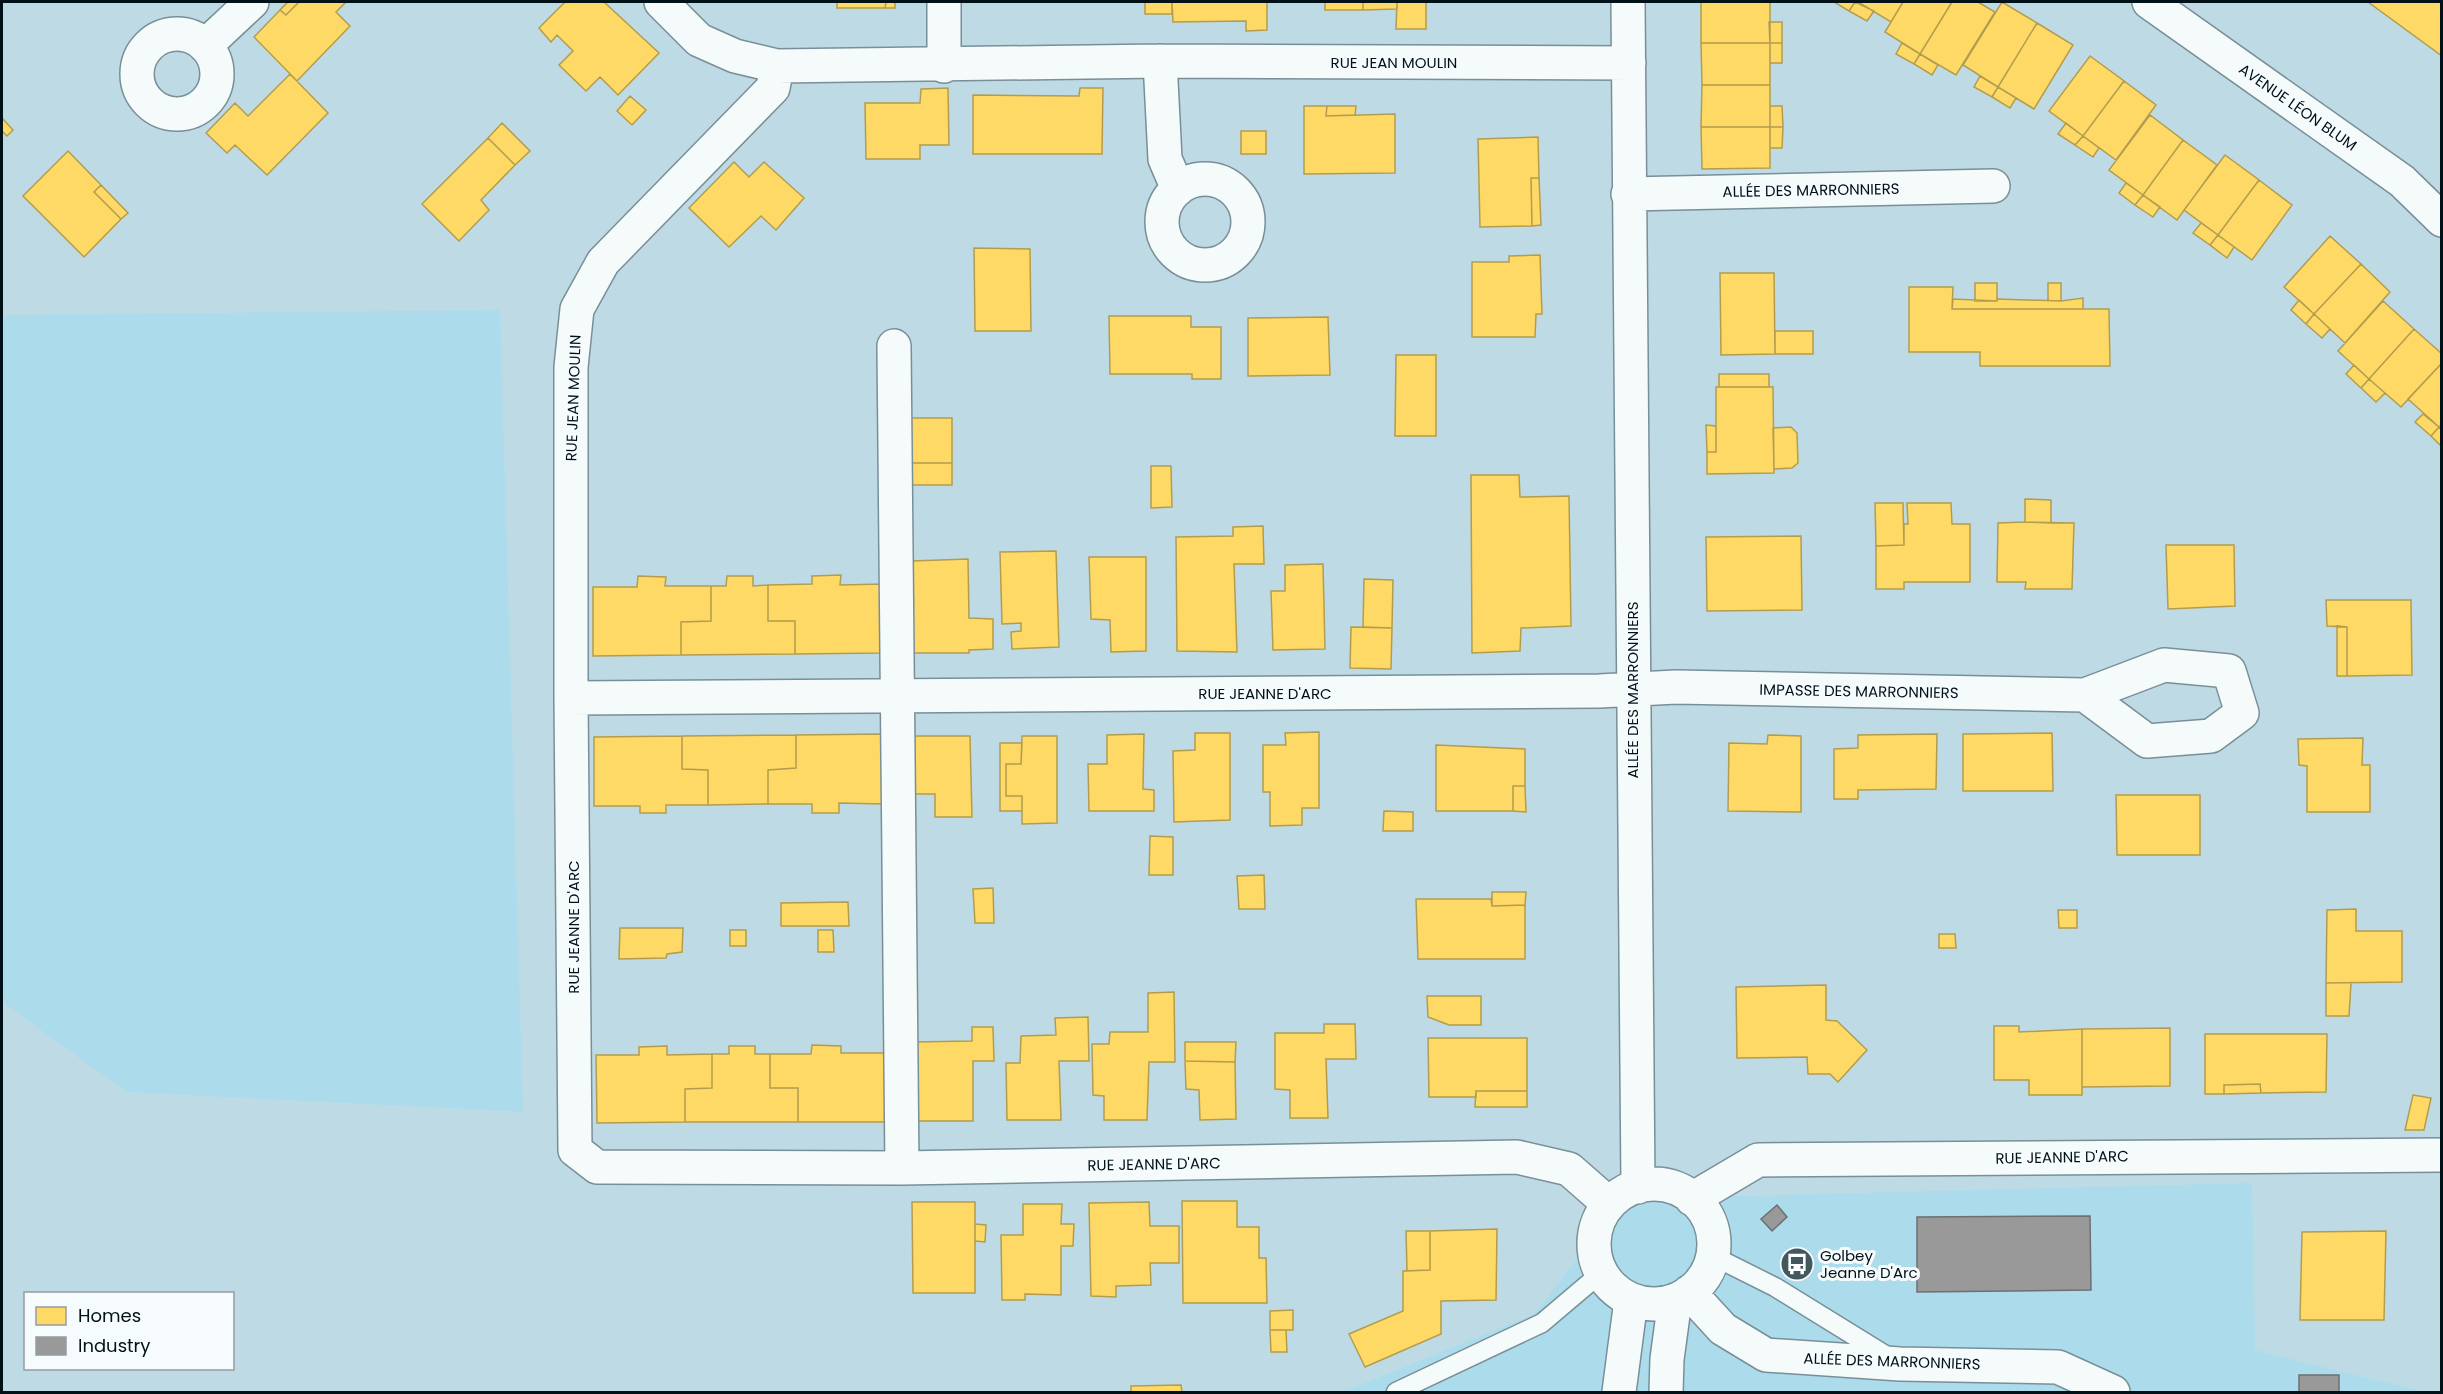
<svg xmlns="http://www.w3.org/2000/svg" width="2443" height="1394" viewBox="0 0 2443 1394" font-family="Poppins,sans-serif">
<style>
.built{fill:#acdcec}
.homes{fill:#ffd966;stroke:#b29d4e;stroke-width:1.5}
.industry{fill:#999;stroke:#6b7072;stroke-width:1.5}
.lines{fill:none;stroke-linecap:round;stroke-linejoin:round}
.lane-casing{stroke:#788f97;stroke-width:21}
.street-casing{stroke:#788f97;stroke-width:36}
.lane{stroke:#f5fafb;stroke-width:18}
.street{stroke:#f5fafb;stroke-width:33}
.labels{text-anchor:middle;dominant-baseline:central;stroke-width:6;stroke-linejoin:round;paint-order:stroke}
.street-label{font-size:15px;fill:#001117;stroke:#f6fbfd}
.poi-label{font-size:15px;fill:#001117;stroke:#f6fbfd;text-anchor:start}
</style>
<rect width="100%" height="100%" fill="#bedbe5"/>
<path class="built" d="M 500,310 L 523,1112 L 126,1092 L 5,1004 L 2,994 L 2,315 Z
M 2252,1183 L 2255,1350 L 2424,1392 L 1343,1392 L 1534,1314 L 1624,1199 Z"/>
<path class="homes" d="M 288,2 L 299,2 L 286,15 L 280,10 Z
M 299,2 L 346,2 L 336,12 L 350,26 L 297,81 L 254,37 L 280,10 L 286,15 Z
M 565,2 L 604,2 L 659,53 L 618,95 L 600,77 L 586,91 L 559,65 L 573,51 L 557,35 L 551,42 L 539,28 Z
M 837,2 L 886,2 L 885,8 L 837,8 Z
M 886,2 L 895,2 L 895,8 L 885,8 Z
M 1145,2 L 1172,2 L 1172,14 L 1145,14 Z
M 1172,2 L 1267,2 L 1267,30 L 1246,31 L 1246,21 L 1173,22 Z
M 1325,2 L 1363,2 L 1363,10 L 1325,10 Z
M 1363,2 L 1397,2 L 1397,9 L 1363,10 Z
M 1397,2 L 1426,2 L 1426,29 L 1396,29 Z
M 1701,2 L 1770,2 L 1770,43 L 1701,43 Z
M 1834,2 L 1855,2 L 1849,11 Z
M 1855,2 L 1874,11 L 1867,21 L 1849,11 Z
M 1858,2 L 1903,2 L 1891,22 Z
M 1903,2 L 1952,2 L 1920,54 L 1885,32 Z
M 1952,2 L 1978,2 L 1995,12 L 1956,75 L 1920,54 Z
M 2002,2 L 2037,23 L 1998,87 L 1963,65 Z
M 2368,2 L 2442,2 L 2442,56 Z
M 1769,22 L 1782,22 L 1782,43 L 1770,43 Z
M 2037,23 L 2073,45 L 2034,109 L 1998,87 Z
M 1701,43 L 1770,43 L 1770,85 L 1702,85 Z
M 1770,43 L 1782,43 L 1782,63 L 1770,63 Z
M 1902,43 L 1920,54 L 1914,64 L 1896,54 Z
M 1920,54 L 1938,65 L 1932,75 L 1914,64 Z
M 2090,56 L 2124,81 L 2083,136 L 2049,111 Z
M 290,74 L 328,113 L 267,175 L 235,145 L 227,153 L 206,133 L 235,103 L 248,116 Z
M 1980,76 L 1998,87 L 1992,97 L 1974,87 Z
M 2124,81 L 2156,105 L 2116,160 L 2083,136 Z
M 1702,85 L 1770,85 L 1770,127 L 1701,127 Z
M 1998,87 L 2016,98 L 2010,108 L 1992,97 Z
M 948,88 L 949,145 L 920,145 L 920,159 L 866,159 L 865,103 L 920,103 L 921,89 Z
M 1080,88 L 1103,88 L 1102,154 L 973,154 L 973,95 L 1079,96 Z
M 630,96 L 646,110 L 632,125 L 617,111 Z
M 1304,106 L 1327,106 L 1326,116 L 1395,114 L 1395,173 L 1304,174 Z
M 1327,106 L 1356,106 L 1355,115 L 1326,116 Z
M 1770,106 L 1782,106 L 1783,127 L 1770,127 Z
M 2150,115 L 2183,140 L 2143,195 L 2109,170 Z
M 2,118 L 13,130 L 7,136 L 2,131 Z
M 502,123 L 530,151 L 515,165 L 488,138 Z
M 2066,123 L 2083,136 L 2075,145 L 2058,134 Z
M 1701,127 L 1770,127 L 1770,168 L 1702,169 Z
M 1770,127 L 1783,127 L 1782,148 L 1770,148 Z
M 1241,131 L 1266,131 L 1266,154 L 1241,154 Z
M 2083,136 L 2099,148 L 2093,157 L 2075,145 Z
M 1538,137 L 1539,178 L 1531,178 L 1532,226 L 1480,227 L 1478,139 Z
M 488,138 L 515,165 L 481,200 L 489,210 L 459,241 L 422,204 Z
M 2183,140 L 2217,165 L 2177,220 L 2143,195 Z
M 68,151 L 101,185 L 94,192 L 121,219 L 84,257 L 23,196 Z
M 2225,155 L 2259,180 L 2218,235 L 2184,210 Z
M 734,162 L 749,177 L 764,162 L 804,198 L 776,230 L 761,216 L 729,247 L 689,208 Z
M 1531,178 L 1539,178 L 1541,225 L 1532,226 Z
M 2259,180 L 2292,205 L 2252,260 L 2218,235 Z
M 2126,183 L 2143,195 L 2135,205 L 2119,193 Z
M 101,185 L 128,213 L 121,219 L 94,192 Z
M 2143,195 L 2160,207 L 2153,217 L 2135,205 Z
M 2201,223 L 2218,235 L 2210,245 L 2193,233 Z
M 2218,235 L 2234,247 L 2227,258 L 2210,245 Z
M 2330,236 L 2361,264 L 2314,314 L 2284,287 Z
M 974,248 L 1030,249 L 1031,331 L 975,331 Z
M 1540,255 L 1542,314 L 1536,314 L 1535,337 L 1472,337 L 1472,262 L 1509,262 L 1509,256 Z
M 2361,264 L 2390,292 L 2345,343 L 2314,314 Z
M 1720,273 L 1774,273 L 1775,354 L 1721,355 Z
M 1975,283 L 1997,283 L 1997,301 L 1975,301 Z
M 2048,283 L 2061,283 L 2061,301 L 2048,301 Z
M 1909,287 L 1953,287 L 1952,309 L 2109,309 L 2110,366 L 1980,366 L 1980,352 L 1909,352 Z
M 2083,298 L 2083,309 L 1952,309 L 1953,299 L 1997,301 L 1997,299 L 2061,301 Z
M 2299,300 L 2314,314 L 2306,324 L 2291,310 Z
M 2383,301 L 2414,329 L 2369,379 L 2338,351 Z
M 2314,314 L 2330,329 L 2322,338 L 2306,324 Z
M 1109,316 L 1191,316 L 1191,327 L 1221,327 L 1221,379 L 1192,379 L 1192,374 L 1110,374 Z
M 1328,317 L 1330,375 L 1248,376 L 1248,318 Z
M 2414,329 L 2442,354 L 2442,363 L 2401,407 L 2369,379 Z
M 1775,331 L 1813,331 L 1813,354 L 1775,354 Z
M 1396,355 L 1436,355 L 1436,436 L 1395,436 Z
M 2442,363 L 2442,424 L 2439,427 L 2408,399 Z
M 2354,365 L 2369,379 L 2361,388 L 2346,374 Z
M 1719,374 L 1769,374 L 1769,387 L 1719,387 Z
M 2369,379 L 2385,393 L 2376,402 L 2361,388 Z
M 1716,387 L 1773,387 L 1774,473 L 1707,474 L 1707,452 L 1716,452 Z
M 2423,414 L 2439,427 L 2431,436 L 2415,422 Z
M 910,418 L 952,418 L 952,463 L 911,463 Z
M 1706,425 L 1716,426 L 1716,452 L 1707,452 Z
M 1791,427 L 1797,433 L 1798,463 L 1792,468 L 1774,469 L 1773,428 Z
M 2439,427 L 2442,430 L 2442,447 L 2431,436 Z
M 911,463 L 952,463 L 952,485 L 911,485 Z
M 1151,466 L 1171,466 L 1172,507 L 1151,508 Z
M 1471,475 L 1519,475 L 1520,497 L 1569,496 L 1571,626 L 1521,628 L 1520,651 L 1472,653 Z
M 2025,499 L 2051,500 L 2051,523 L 2025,522 Z
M 1875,503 L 1903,503 L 1904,545 L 1876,546 Z
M 1907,503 L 1951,503 L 1952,524 L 1970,524 L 1970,582 L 1904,582 L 1904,589 L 1876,589 L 1876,546 L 1904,545 L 1904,524 L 1908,524 Z
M 2025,522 L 2074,523 L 2072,589 L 2025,589 L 2026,582 L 1997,582 L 1998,523 Z
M 1263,526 L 1264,564 L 1234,564 L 1237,652 L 1177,651 L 1176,537 L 1233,536 L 1233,527 Z
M 1801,536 L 1802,610 L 1707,611 L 1706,537 Z
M 2166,545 L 2234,545 L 2235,606 L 2168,609 Z
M 1056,551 L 1059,647 L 1012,649 L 1011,632 L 1021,631 L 1021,623 L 1002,624 L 1000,552 Z
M 1089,557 L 1146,557 L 1146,651 L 1111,652 L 1110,620 L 1091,619 Z
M 968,559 L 969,618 L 993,619 L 993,649 L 969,650 L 969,653 L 913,653 L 912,561 Z
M 1323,564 L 1325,649 L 1273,650 L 1271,591 L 1285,591 L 1285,565 Z
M 841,575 L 840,585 L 882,584 L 883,653 L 795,654 L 795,621 L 768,621 L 768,585 L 812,584 L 812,576 Z
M 638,576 L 666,577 L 665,586 L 711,586 L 711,621 L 681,622 L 681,655 L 593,656 L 593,587 L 637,587 Z
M 727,576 L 753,576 L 753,586 L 768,585 L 768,621 L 795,621 L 795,654 L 681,655 L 681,622 L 711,621 L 711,586 L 726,586 Z
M 1364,579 L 1393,580 L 1392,628 L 1363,627 Z
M 2326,600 L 2411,600 L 2412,675 L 2347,676 L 2347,627 L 2327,626 Z
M 2337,626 L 2347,627 L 2347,676 L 2337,676 Z
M 1351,627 L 1392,628 L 1391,669 L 1350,668 Z
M 1319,732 L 1319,808 L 1302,808 L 1302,825 L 1270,826 L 1270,792 L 1263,792 L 1263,745 L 1286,745 L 1285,733 Z
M 1195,733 L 1230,733 L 1230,820 L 1174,822 L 1173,751 L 1195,750 Z
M 2052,733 L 2053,791 L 1963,791 L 1963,734 Z
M 882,734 L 884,804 L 839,803 L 839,813 L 812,813 L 812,804 L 768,804 L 768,770 L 796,768 L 796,735 Z
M 1144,734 L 1143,789 L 1154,790 L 1154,811 L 1089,811 L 1088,764 L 1107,764 L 1107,735 Z
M 1937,734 L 1936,789 L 1858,790 L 1858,799 L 1834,799 L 1834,749 L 1858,748 L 1858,735 Z
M 796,735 L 796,768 L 768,770 L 768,804 L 708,805 L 708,770 L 682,769 L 682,736 Z
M 1768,735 L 1801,736 L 1801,812 L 1728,811 L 1729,743 L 1767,744 Z
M 682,736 L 682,769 L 708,770 L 708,805 L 666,805 L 666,813 L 640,813 L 640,806 L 594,806 L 594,737 Z
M 912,736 L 970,736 L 972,817 L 935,817 L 935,794 L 913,794 Z
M 1022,736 L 1057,736 L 1057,823 L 1022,824 L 1022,796 L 1006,796 L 1006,764 L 1021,764 Z
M 2363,738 L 2362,765 L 2370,765 L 2370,812 L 2307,812 L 2307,766 L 2299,765 L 2298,739 Z
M 1000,743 L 1022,743 L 1021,764 L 1006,764 L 1006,796 L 1022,796 L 1022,811 L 1000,811 Z
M 1436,745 L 1525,749 L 1525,786 L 1513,786 L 1513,811 L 1436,811 Z
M 1513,786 L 1525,786 L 1526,812 L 1513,811 Z
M 2116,795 L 2200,795 L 2200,855 L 2117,855 Z
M 1384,811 L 1413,812 L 1413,831 L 1383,831 Z
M 1150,836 L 1173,837 L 1173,875 L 1149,875 Z
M 1264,875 L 1265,909 L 1239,909 L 1237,876 Z
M 993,888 L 994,923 L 975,923 L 973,889 Z
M 1492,892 L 1526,892 L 1525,905 L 1492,906 Z
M 1416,899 L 1491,899 L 1492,906 L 1525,905 L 1525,959 L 1418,959 Z
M 848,902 L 849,926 L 781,926 L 781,903 Z
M 2356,909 L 2356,931 L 2402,931 L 2402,982 L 2326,983 L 2327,910 Z
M 2058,910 L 2077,910 L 2077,928 L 2059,928 Z
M 620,928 L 683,928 L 682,952 L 667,954 L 666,958 L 619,959 Z
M 730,930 L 746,930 L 746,946 L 730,946 Z
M 818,930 L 833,930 L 834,952 L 818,952 Z
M 1939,934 L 1955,934 L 1956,948 L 1939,948 Z
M 2326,983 L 2351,983 L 2349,1016 L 2326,1016 Z
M 1826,985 L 1826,1020 L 1837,1021 L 1867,1050 L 1838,1082 L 1830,1074 L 1808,1074 L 1807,1057 L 1737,1058 L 1736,987 Z
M 1174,992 L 1175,1062 L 1149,1062 L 1147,1120 L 1104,1120 L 1104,1096 L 1093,1095 L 1092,1044 L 1109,1044 L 1110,1032 L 1148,1032 L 1148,993 Z
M 1427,996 L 1481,996 L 1481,1025 L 1449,1025 L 1428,1017 Z
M 1088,1017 L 1089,1061 L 1059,1061 L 1061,1120 L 1007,1120 L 1006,1063 L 1020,1063 L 1021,1036 L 1056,1035 L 1055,1018 Z
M 1324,1024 L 1355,1024 L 1356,1059 L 1326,1059 L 1328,1118 L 1290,1118 L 1290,1090 L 1275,1089 L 1275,1033 L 1324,1033 Z
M 1994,1026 L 2019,1026 L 2019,1032 L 2082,1029 L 2082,1095 L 2029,1095 L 2029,1080 L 1994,1080 Z
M 972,1027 L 993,1027 L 994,1061 L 973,1061 L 973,1121 L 915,1121 L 914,1042 L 972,1041 Z
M 2170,1028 L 2170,1086 L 2082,1087 L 2082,1029 Z
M 2205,1034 L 2327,1034 L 2326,1092 L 2261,1093 L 2260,1084 L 2224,1085 L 2224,1094 L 2205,1094 Z
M 1428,1038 L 1527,1038 L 1527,1091 L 1476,1091 L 1476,1097 L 1429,1097 Z
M 1185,1042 L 1236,1042 L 1235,1062 L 1185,1061 Z
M 812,1045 L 841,1046 L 841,1053 L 886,1053 L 887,1122 L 798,1122 L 798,1088 L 770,1088 L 770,1054 L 811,1054 Z
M 667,1046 L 667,1055 L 712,1054 L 712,1088 L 685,1089 L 685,1122 L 597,1123 L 596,1055 L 639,1055 L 639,1047 Z
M 729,1046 L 755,1046 L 755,1054 L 770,1054 L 770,1088 L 798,1088 L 798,1122 L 685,1122 L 685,1089 L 712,1088 L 712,1054 L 729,1054 Z
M 1185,1061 L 1235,1062 L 1236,1119 L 1200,1120 L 1199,1090 L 1186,1089 Z
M 2260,1084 L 2261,1093 L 2224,1094 L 2224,1085 Z
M 1476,1091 L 1527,1091 L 1527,1107 L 1475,1107 Z
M 2413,1095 L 2431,1098 L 2424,1130 L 2405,1130 Z
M 1182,1201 L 1237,1201 L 1237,1227 L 1259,1227 L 1259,1258 L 1266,1258 L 1267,1303 L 1183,1303 Z
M 912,1202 L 975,1202 L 975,1293 L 913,1293 Z
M 1149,1202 L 1150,1226 L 1179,1226 L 1179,1263 L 1150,1263 L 1151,1285 L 1116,1286 L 1116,1297 L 1091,1296 L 1089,1203 Z
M 1023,1204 L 1062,1204 L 1061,1224 L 1074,1224 L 1073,1246 L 1061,1246 L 1061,1295 L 1025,1294 L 1025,1300 L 1002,1300 L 1001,1235 L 1023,1235 Z
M 975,1224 L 986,1225 L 985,1242 L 975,1241 Z
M 1497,1229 L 1496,1300 L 1441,1301 L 1441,1334 L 1365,1367 L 1349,1334 L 1403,1311 L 1403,1271 L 1430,1270 L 1430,1231 Z
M 1406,1231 L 1430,1231 L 1430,1270 L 1407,1271 Z
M 2386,1231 L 2384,1320 L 2300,1320 L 2302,1232 Z
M 1293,1310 L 1293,1330 L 1270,1330 L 1270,1311 Z
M 1270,1330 L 1286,1330 L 1287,1352 L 1271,1352 Z
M 1181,1385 L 1182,1392 L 1131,1392 L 1131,1386 Z"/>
<path class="industry" d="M 1777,1205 L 1787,1217 L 1772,1231 L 1761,1219 Z
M 2090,1216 L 2091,1290 L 1917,1292 L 1917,1217 Z
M 2299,1375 L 2339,1375 L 2339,1392 L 2299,1392 Z"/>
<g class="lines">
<defs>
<path id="lane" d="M 1713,1256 L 1775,1287 L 1890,1358
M 1396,1392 L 1542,1323 L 1601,1273"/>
<path id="street" d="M 661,2 L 699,40 L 735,56 L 777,66 L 1160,61 L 1629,63
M 944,2 L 944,66
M 1628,2 L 1638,1187
M 2149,2 L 2402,181 L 2442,220
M137 74a40 40 0 1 1 80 0a40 40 0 1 1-80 0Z
M 205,46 L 252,2
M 1160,61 L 1165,159 L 1178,189
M1162 222a43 43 0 1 1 86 0a43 43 0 1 1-86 0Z
M 1628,194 L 1993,186
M 894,346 L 902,1168
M 571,698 L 571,367 L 577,309 L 603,262 L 773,88 L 777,66
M1594 1244a60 60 0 1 1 120 0a60 60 0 1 1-120 0Z
M 1692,1199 L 1758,1160 L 2442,1155
M 1609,1204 L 1569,1169 L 1517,1157 L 902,1168 L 597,1167 L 575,1150 L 571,698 L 1599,691 L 1676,687 L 2085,695 L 2164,665 L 2229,671 L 2242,713 L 2211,736 L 2147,741 L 2085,695
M 1689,1292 L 1723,1329 L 1766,1355 L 1900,1364 L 2058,1367 L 2113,1392
M 1619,1392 L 1631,1300
M 1666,1392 L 1667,1359 L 1675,1300"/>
</defs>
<use href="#lane" class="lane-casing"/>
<use href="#street" class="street-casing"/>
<use href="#lane" class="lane"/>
<use href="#street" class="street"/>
</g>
<defs>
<symbol id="bus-disc" viewBox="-11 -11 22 22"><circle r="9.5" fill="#42585f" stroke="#f6fbfd"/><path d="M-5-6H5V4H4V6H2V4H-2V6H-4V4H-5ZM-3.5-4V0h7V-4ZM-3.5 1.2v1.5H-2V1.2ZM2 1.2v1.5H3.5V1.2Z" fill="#fff"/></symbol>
</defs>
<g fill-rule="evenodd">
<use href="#bus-disc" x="1778" y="1245" width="38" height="38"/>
</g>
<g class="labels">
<g class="street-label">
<text x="1394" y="62">RUE JEAN MOULIN</text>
<text transform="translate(2298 107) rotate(35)">AVENUE LÉON BLUM</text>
<text transform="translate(1811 190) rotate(-1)">ALLÉE DES MARRONNIERS</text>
<text transform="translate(573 398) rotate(-88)">RUE JEAN MOULIN</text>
<text transform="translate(1632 690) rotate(-90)">ALLÉE DES MARRONNIERS</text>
<text transform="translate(1859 691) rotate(1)">IMPASSE DES MARRONNIERS</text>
<text x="1265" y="693">RUE JEANNE D'ARC</text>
<text transform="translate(573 927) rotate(-90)">RUE JEANNE D'ARC</text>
<text transform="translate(2062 1157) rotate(-1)">RUE JEANNE D'ARC</text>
<text transform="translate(1154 1164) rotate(-1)">RUE JEANNE D'ARC</text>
<text transform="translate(1892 1361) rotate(2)">ALLÉE DES MARRONNIERS</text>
</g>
<g class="poi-label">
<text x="1820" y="1255">Golbey<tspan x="1820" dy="17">Jeanne D'Arc</tspan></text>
</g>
</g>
<rect width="2443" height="1394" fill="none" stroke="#001117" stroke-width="6"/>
<rect x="24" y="1292" width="210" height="78" fill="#f6fbfd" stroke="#949da1" stroke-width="1.5"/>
<rect x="36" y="1307" width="30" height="18" fill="#ffd966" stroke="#949da1" stroke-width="1.5"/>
<text x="78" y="1322" font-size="18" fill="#001117">Homes</text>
<rect x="36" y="1337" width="30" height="18" fill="#999999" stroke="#949da1" stroke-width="1.5"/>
<text x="78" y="1352" font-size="18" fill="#001117">Industry</text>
</svg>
